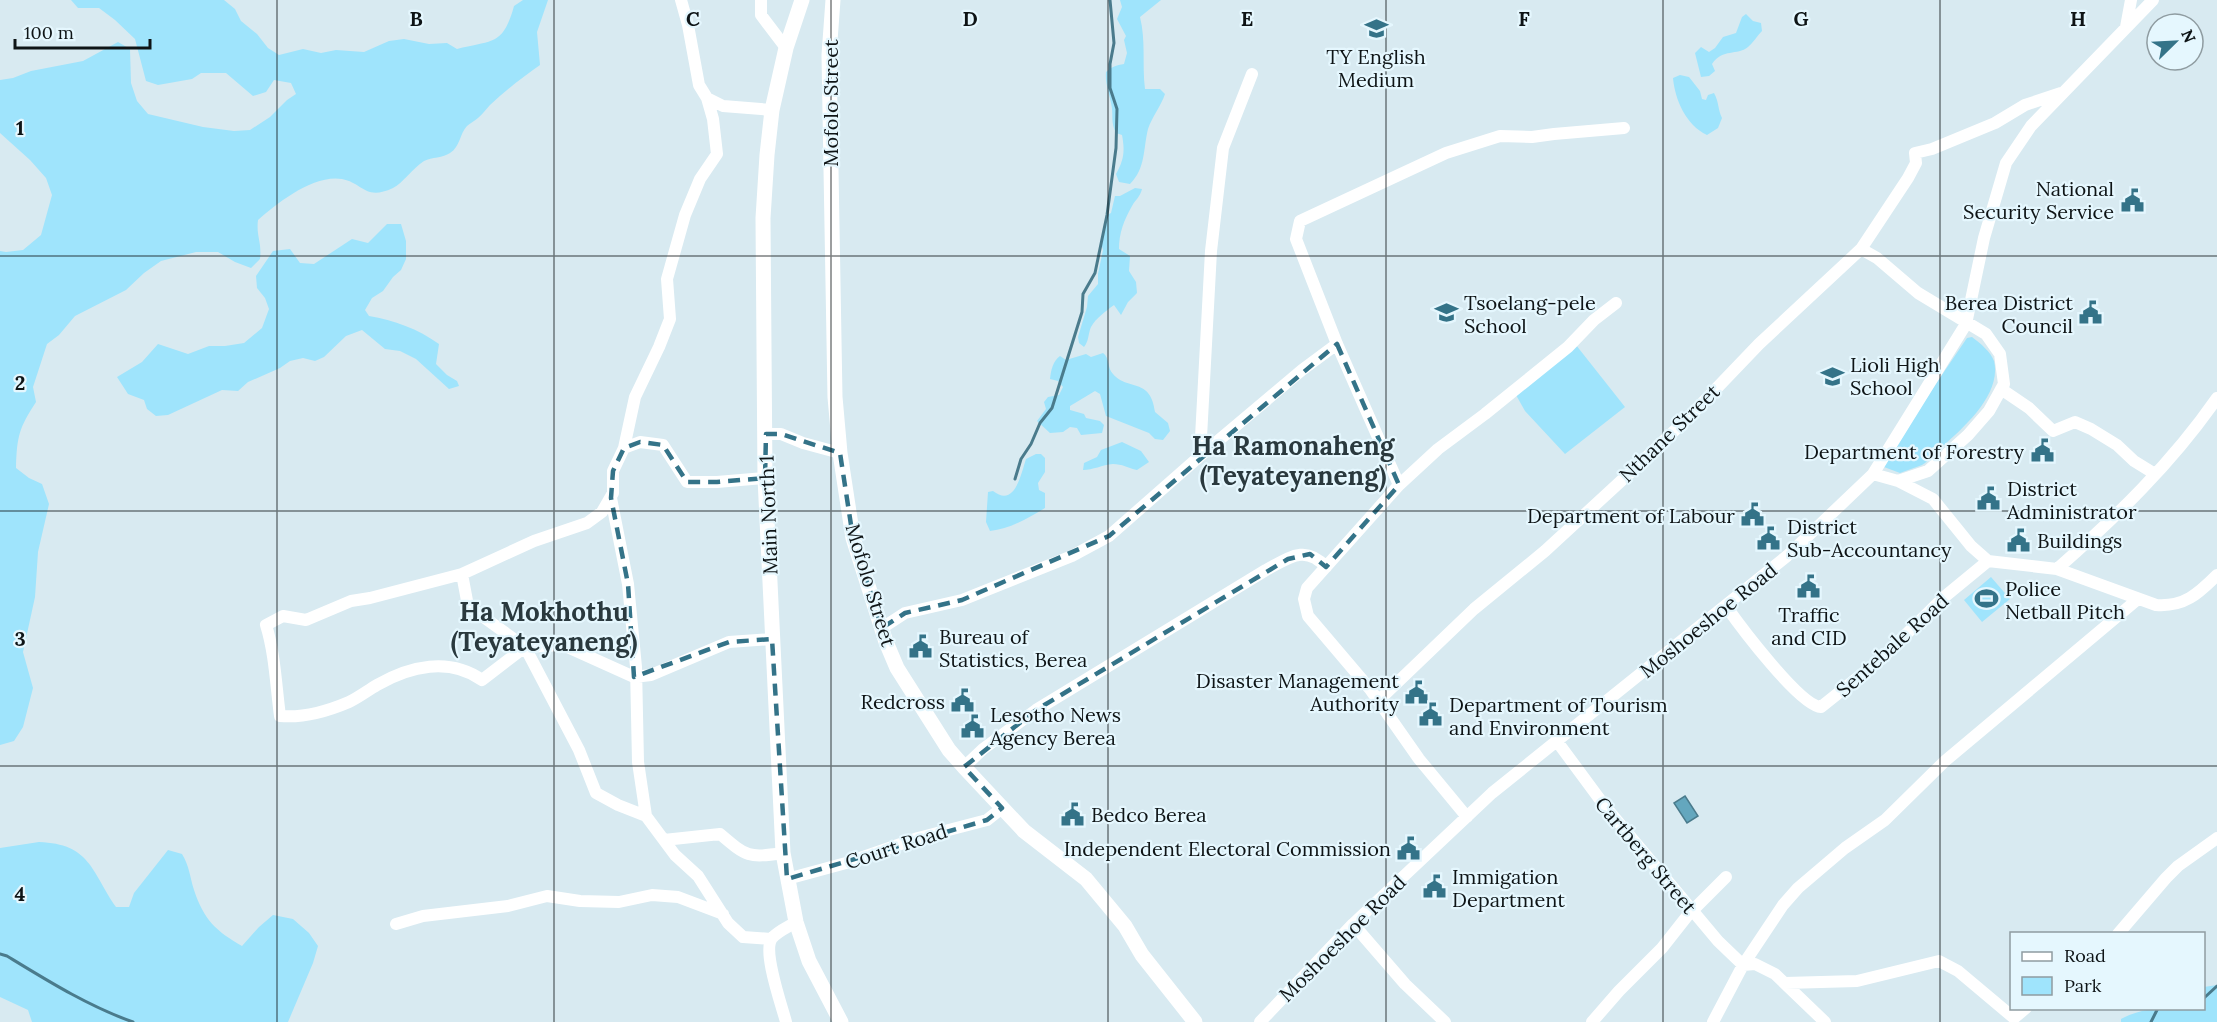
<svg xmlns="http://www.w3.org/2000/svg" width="2217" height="1022" viewBox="0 0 2217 1022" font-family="Lora,serif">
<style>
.green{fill:#9fe4fc}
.water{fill:#64a7be;stroke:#4a7b8c;stroke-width:1.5}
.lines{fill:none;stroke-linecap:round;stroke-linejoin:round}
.stream{stroke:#4a7b8c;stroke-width:3}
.minor{stroke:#fff;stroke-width:12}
.major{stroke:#fff;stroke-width:15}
.marked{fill:none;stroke:#347388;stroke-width:4.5;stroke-dasharray:12 8;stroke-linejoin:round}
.grid{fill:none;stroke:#0e1416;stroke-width:1.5;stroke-opacity:0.55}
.labels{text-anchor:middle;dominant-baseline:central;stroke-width:4.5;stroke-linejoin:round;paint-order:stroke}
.poi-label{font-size:20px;fill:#0e1416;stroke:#e5f7fe;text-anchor:start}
.street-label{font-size:20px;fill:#0e1416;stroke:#e5f7fe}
.district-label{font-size:26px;font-weight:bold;fill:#2a393e;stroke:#e5f7fe}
.grid-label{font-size:20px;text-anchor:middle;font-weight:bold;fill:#0e1416;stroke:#e5f7fe;stroke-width:4.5;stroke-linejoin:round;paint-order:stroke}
</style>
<rect width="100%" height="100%" fill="#d8eaf1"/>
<path class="green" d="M 71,0 L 224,0 L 235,9 L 241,21 L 257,34 L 268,48 L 279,55 L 303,49 L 321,53 L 336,50 L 364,52 L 389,41 L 404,39 L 429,44 L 447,43 L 457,49 C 493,40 503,46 514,6 L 523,0 L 548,0 L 537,32 L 540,65 C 523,77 506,90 490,105 C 486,109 483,114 478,118 C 475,121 470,123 467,126 C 460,133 460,147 450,153 C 443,158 432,157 424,161 C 413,168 403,183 393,188 C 365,201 363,183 342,179 C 314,174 277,203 258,220 C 256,236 262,242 260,259 L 251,268 L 235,262 L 218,252 L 196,252 L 161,261 L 144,273 L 126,290 L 75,316 L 59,335 L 47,344 L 33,387 L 36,402 C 19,428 17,436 16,468 L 29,478 L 42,484 L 49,504 L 38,552 L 35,597 L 23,652 L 33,688 L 23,727 L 14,741 L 0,745 L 0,251 L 6,252 L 23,250 L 41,235 L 52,195 L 46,178 L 30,160 L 0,133 L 0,80 L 13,78 L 31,71 L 83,61 L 118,42 L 130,49 L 131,83 L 137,101 L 148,114 L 203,127 L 234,131 L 250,130 L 270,117 L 287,100 L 296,94 L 291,83 L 274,80 L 266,92 L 253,96 L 226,73 L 201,73 L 192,79 L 158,85 L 146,81 L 135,39 L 115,20 L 99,8 L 78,8 Z
M 1120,0 L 1161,0 L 1140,17 C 1146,41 1142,65 1145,89 L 1160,89 L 1165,94 C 1161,106 1152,117 1148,129 C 1143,149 1146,168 1130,184 L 1119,182 L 1116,174 C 1124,160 1125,151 1122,135 L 1116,133 C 1110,121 1114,115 1111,103 C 1109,92 1105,83 1106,72 C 1112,67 1116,65 1124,64 L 1127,53 L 1124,40 L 1126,36 L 1117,19 L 1122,7 Z
M 1746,14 L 1753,21 L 1761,23 L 1762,31 C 1757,36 1753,43 1748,47 C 1737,56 1723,48 1712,64 L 1715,71 L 1709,76 L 1701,77 L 1695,53 L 1701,47 L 1709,52 L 1715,48 L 1723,37 L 1736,33 L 1742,17 Z
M 1680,75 L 1689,77 L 1700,91 L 1702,99 L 1706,100 L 1708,95 L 1714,93 C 1719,102 1718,110 1722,118 L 1718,128 L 1707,135 C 1686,125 1675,100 1673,78 Z
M 1135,188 L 1142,189 C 1140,197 1136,199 1132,206 C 1124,220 1119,233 1119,249 L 1130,256 L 1129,271 L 1136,282 L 1137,293 L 1128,302 L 1121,315 L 1114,305 C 1106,311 1096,318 1091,327 C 1088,334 1089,341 1084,347 L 1079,343 L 1078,337 L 1087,307 L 1088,296 L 1098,284 L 1098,274 L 1103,250 L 1101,243 L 1107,215 L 1111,213 L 1115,196 L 1120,196 Z
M 387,224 L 401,224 L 406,241 L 406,259 L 401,270 L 393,277 L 383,291 L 372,298 L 365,310 L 369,316 C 394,320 418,329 439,344 L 436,364 L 447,375 L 457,381 L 459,386 L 449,389 L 416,359 L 400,351 L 385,349 L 362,330 L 346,336 L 324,357 L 315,361 L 303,358 L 290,361 L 280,368 L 248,382 L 238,391 L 222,390 L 168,415 L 156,416 L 147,409 L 144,400 L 128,394 L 117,377 L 142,362 L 158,344 L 188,354 L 209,346 L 225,346 L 244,343 L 262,328 L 269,309 L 265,298 L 257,288 L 256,276 L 273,251 L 290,249 L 300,263 L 314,264 L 352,239 L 368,243 Z
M 1972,337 C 1980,343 1991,352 1994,361 C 2002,394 1964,427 1943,446 C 1936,452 1929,461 1922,465 C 1915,468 1907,470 1900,473 L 1884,467 L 1931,391 L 1967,338 Z
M 1576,345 L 1625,407 L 1565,454 L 1525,411 L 1516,395 Z
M 1103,353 C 1110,358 1107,368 1113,374 C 1127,391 1151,377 1155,412 L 1168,423 L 1170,431 L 1163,440 L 1155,439 L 1149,433 L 1106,416 L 1100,394 L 1095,391 L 1070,406 L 1070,410 L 1084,414 L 1086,418 L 1100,421 L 1104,425 L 1102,433 L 1081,435 L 1077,428 L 1070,427 L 1063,432 L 1050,433 L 1037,421 L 1046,409 L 1044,402 L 1048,397 L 1059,395 L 1063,387 L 1058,381 L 1050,379 C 1051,370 1053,361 1060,356 L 1066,360 L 1086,354 L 1091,357 Z
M 1122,442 L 1141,451 L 1149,462 L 1137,470 C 1128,468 1122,464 1113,464 C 1102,465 1093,470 1083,470 L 1084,463 L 1097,457 L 1101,450 Z
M 1036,454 L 1041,454 L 1045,458 L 1045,472 L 1038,483 L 1039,490 L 1045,493 L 1045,508 C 1028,518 1010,529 990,531 L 986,522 L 988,492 L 993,491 C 1015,508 1021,474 1026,459 Z
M 1991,577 L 2010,599 L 1982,622 L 1964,600 Z
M 39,842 C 90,844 91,870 116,907 L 129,907 L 134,893 L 168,850 L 182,854 C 189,865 190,877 194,890 C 204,920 216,931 242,946 L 259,927 L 273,915 L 293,919 L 309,933 L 318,946 L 313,963 L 288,1022 L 32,1022 L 28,1010 L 0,997 L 0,848 Z
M 2217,985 L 2217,1022 L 2121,1022 L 2121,1019 C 2146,1005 2176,1008 2204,1008 L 2204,987 Z"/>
<path class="water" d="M 1685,796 L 1698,816 L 1687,823 L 1674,803 Z"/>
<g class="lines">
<path class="stream" d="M 1015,479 L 1021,459 L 1031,444 L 1040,423 L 1052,408 L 1082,312 L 1083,294 L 1095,273 L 1107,215 L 1116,148 L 1117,109 L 1110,88 L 1110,64 L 1114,43 L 1110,0
M 0,954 L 7,956 C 48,981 88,1006 133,1022
M 2204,998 L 2217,986
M 2151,1022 L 2158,1008"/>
<path class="minor" d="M 681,0 L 688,25 L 699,85 L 707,98 L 723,106 L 772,110
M 761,0 L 761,15 L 786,48
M 2126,27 L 2131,0
M 1861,249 L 1908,178 L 1916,163 L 1915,153 L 1932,149 L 1995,123 L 2025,105 L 2061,93
M 2001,389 L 2029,408 L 2053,431 L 2075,422 L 2091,429 L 2117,445 L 2134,461 L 2155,474
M 766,434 L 781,434 L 803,443 L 840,453
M 624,448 L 635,397 L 659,347 L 670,319 L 667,279 L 685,215 L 700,179 L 717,154 L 713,119 L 707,98
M 1200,456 L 1211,251 L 1223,148 L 1252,74
M 1898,481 L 1933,499 L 1971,546 L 1988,561 L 2057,569 L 2156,605 C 2184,607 2198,594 2217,575
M 1399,485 L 1337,344 L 1296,239 L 1300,221 L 1446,153 L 1500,136 L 1532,137 L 1554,134 L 1624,128
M 611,498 L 628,584 L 636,667 L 638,762 L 646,816 L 675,855 L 698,876 L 728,923 L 743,937 L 771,939
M 2057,569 C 2116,517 2172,463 2217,398
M 462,574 L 468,606 L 525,647 L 563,645 L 634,677 L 651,675 L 729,642 L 772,639
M 1726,606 C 1740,626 1800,706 1821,707 L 1881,659 L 1943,598 L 1988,561
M 882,628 L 905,613 L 962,600 L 1072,556 L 1109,536 L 1200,456 L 1302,370 L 1337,344
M 1378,701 L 1474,609 L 1545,551 L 1633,470 L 1691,415 L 1759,344 L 1861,249 L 1877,258 L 1918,293 L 1986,334 L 2000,354 L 2004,384 L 1989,411 L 1968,435 L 1928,471 L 1898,481 L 1873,474
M 1556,740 L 1604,805 L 1718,941 L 1743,965 L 1755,964 L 1775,974 L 1825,1022
M 964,767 L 983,749 L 1036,710 L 1266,570 C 1289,558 1305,544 1326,567
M 646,816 L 618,805 L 596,793 L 579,750 L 525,647 L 482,680 C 449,657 410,666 377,685 C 367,691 358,698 349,702 C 328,711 303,718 280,716 C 276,686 275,654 266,625 L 283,616 L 306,620 L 351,601 L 370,598 L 462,574 L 534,541 L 587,523 L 602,512 L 613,493 L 613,471 L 624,448 L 640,442 L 663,445 L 687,482 L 717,482 L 765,478
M 1467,817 L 1419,759 L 1370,689 L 1308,616 L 1304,599 L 1307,588 L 1399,485 L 1438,449 L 1485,414 L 1568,347 L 1594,320 L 1616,303
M 664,840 L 720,834 C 747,857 748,858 783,853
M 787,879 L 846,863 L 918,838 L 987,820 L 1002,808
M 396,924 L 423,916 L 508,906 L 547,896 L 580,901 L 619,902 L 652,895 L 678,897 L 723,914
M 1353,924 L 1405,984 L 1445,1022
M 2118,934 L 2166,878 L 2178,866 L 2217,838
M 1785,983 L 1857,981 L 1939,961 L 1958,971 L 2014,1018 L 2026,1008
M 786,1022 C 782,1006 762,951 772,938 C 778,931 788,927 796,922
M 1260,1022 L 1353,924 L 1492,793 L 1787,556 L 1873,474 L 1966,324 L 1984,238 L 2006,163 L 2031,126 L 2153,0
M 1592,1022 L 1619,991 L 1662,948 L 1688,915 L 1726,877
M 1713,1022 L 1743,965 L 1783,905 L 1798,888 L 1845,848 L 1885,820 L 1945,761 L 2138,599"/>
<path class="major" d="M 802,0 L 786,48 L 772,110 L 767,155 L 763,218 L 765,478 L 783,853 L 796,922 L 809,961 L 841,1022
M 833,0 L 829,55 L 835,397 L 840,453 L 853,538 L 886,642 L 897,668 L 949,750 L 964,767 L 1024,831 L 1086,879 L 1125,926 L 1142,955 L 1195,1022"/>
</g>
<path class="marked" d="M 1337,344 L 1399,485 L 1326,567 L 1310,554 L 1288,559 L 1036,710 L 964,767 L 1002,808 L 987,820 L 787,879 L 772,639 L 729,642 L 634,677 L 628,584 L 611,498 L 613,471 L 624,448 L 640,442 L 663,445 L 687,482 L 717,482 L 765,478 L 766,434 L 781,434 L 840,453 L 853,538 L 882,628 L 905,613 L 962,600 L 1109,536 Z"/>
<path class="grid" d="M 277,0 L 277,1022M 554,0 L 554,1022M 831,0 L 831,1022M 1108,0 L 1108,1022M 1386,0 L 1386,1022M 1663,0 L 1663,1022M 1940,0 L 1940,1022M 0,256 L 2217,256M 0,511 L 2217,511M 0,766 L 2217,766"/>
<defs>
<symbol id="school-bare" viewBox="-9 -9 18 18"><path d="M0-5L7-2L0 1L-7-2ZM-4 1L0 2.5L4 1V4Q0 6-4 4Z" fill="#347388" stroke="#e5f7fe" stroke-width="2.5" paint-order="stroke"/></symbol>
<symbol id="civic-bare" viewBox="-9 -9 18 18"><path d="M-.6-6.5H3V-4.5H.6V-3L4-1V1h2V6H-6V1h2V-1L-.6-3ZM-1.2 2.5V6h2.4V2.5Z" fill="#347388" stroke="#e5f7fe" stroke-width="2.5" paint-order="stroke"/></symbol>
<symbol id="stadium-bare" viewBox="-9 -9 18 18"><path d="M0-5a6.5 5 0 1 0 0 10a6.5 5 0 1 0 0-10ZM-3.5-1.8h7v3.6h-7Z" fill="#347388" stroke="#e5f7fe" stroke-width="2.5" paint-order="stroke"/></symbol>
</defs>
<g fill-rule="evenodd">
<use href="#school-bare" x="1360" y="12" width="33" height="33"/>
<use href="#civic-bare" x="2116" y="184" width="33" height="33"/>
<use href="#school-bare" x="1430" y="296" width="33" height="33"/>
<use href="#civic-bare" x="2074" y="296" width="33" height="33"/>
<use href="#school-bare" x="1816" y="360" width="33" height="33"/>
<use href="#civic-bare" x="2026" y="434" width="33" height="33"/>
<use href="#civic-bare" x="1972" y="482" width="33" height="33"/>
<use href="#civic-bare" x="1736" y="498" width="33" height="33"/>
<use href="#civic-bare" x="1752" y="522" width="33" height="33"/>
<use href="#civic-bare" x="2002" y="524" width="33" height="33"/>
<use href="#civic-bare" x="1792" y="570" width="33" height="33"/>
<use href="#stadium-bare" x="1970" y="582" width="33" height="33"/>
<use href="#civic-bare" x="904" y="630" width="33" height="33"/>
<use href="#civic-bare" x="1400" y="676" width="33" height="33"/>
<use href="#civic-bare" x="946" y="684" width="33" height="33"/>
<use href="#civic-bare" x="1414" y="698" width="33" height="33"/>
<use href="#civic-bare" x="956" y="710" width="33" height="33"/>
<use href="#civic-bare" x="1056" y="798" width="33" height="33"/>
<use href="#civic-bare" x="1392" y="832" width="33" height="33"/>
<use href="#civic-bare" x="1418" y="870" width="33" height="33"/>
</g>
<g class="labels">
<g class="poi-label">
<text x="1376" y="56" text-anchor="middle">TY English<tspan x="1376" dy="23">Medium</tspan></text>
<text x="2114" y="188" text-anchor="end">National<tspan x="2114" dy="23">Security Service</tspan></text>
<text x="1464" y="302">Tsoelang-pele<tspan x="1464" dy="23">School</tspan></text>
<text x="2073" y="302" text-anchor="end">Berea District<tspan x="2073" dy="23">Council</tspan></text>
<text x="1850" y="364">Lioli High<tspan x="1850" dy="23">School</tspan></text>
<text x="2024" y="451" text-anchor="end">Department of Forestry</text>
<text x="2007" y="488">District<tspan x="2007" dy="23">Administrator</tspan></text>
<text x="1735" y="515" text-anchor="end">Department of Labour</text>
<text x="1787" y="526">District<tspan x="1787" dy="23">Sub-Accountancy</tspan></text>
<text x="2037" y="540">Buildings</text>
<text x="2005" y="588">Police<tspan x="2005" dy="23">Netball Pitch</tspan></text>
<text x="1809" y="614" text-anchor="middle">Traffic<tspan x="1809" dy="23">and CID</tspan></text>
<text x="939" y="636">Bureau of<tspan x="939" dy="23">Statistics, Berea</tspan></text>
<text x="1399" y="680" text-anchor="end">Disaster Management<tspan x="1399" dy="23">Authority</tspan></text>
<text x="945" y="701" text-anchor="end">Redcross</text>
<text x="1449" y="704">Department of Tourism<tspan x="1449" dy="23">and Environment</tspan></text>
<text x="990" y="714">Lesotho News<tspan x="990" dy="23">Agency Berea</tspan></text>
<text x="1091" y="814">Bedco Berea</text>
<text x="1391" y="848" text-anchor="end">Independent Electoral Commission</text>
<text x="1452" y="876">Immigation<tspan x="1452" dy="23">Department</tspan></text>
</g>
<g class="street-label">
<text transform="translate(830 103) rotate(-90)">Mofolo Street</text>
<text transform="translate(1669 433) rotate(-44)">Nthane Street</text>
<text transform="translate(768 515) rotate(-92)">Main North 1</text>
<text transform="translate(871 585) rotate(73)">Mofolo Street</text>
<text transform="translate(1708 620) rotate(-39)">Moshoeshoe Road</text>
<text transform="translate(1892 645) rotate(-42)">Sentebale Road</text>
<text transform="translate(896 846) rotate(-18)">Court Road</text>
<text transform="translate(1646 855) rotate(50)">Cartberg Street</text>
<text transform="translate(1342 938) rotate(-45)">Moshoeshoe Road</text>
</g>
<g class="district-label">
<text x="1293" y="445">Ha Ramonaheng<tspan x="1293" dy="30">(Teyateyaneng)</tspan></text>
<text x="544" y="611">Ha Mokhothu<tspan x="544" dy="30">(Teyateyaneng)</tspan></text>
</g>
</g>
<g class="grid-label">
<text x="416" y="26">B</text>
<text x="693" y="26">C</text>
<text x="970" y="26">D</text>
<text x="1247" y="26">E</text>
<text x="1524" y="26">F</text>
<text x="1801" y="26">G</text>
<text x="2078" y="26">H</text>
<text x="20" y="135">1</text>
<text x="20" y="390">2</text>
<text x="20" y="646">3</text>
<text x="20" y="901">4</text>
</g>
<rect x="2010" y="932" width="195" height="78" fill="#e5f7fe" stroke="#8f9ca1" stroke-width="1.5"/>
<rect x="2022" y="952" width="30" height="9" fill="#ffffff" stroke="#8f9ca1" stroke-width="1.5"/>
<text x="2064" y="962" font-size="18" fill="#0e1416">Road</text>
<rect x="2022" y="977" width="30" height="18" fill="#9fe4fc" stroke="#8f9ca1" stroke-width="1.5"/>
<text x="2064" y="992" font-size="18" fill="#0e1416">Park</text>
<g transform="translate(2175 42) rotate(66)"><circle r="28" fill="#e5f7fe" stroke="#8f9ca1" stroke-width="1.5"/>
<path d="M0-4.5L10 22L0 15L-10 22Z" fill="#347388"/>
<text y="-9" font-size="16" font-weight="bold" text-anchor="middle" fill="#0e1416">N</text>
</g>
<path d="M15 39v9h135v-9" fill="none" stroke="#0e1416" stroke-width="3"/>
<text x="24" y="39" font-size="18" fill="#0e1416" stroke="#e5f7fe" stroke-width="4.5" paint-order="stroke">100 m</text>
</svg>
